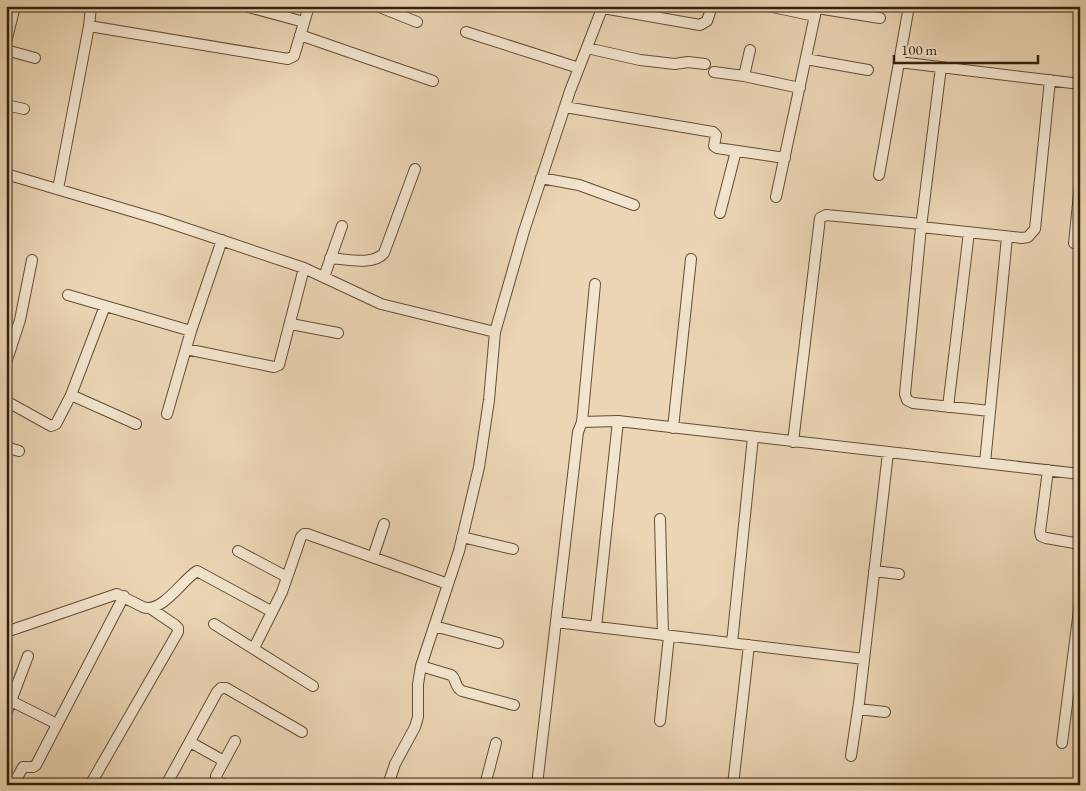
<svg xmlns="http://www.w3.org/2000/svg" width="1086" height="791" viewBox="0 0 1086 791" font-family="'EB Garamond',serif">
<style>
.lines{fill:none;stroke-linecap:round;stroke-linejoin:round}
.minor-casing{stroke:#604f35;stroke-width:12}
.minor{stroke:#f2e4ce;stroke-width:10}
</style>
<rect width="100%" height="100%" fill="#ebd5b4"/>
<filter id="stains"><feTurbulence type="fractalNoise" baseFrequency=".004" numOctaves="4"/><feColorMatrix values="0 0 0 0 .2 0 0 0 0 .09 0 0 0 0 .02 0 0 0 .5 -.17"/></filter>
<radialGradient id="worn" r=".72"><stop offset=".6" stop-color="#630" stop-opacity="0"/><stop offset="1" stop-color="#630" stop-opacity=".3"/></radialGradient>
<g class="lines">
<defs>
<path id="minor" d="M 245,6 L 304,22
M 377,6 L 417,22
M 768,6 L 815,16
M 603,8 L 700,25 L 707,21 L 712,6
M 817,8 L 880,18
M 89,26 L 288,59 L 294,56 L 309,6
M 466,32 L 579,68
M 300,35 L 433,81
M 6,42 L 15,6
M 587,48 L 640,60 L 675,64 L 688,62 L 705,64
M 6,50 L 35,58
M 806,59 L 868,70
M 899,62 L 1080,84
M 941,67 L 921,227 L 905,394 L 907,400 L 913,403 L 990,411
M 714,72 L 744,76 L 800,88
M 744,76 L 750,50
M 6,105 L 24,109
M 565,107 L 713,132 L 716,135 L 714,146 L 717,148 L 785,158
M 6,174 L 158,219 L 304,268 L 381,304 L 495,332
M 879,175 L 909,6
M 541,178 L 579,185 L 634,205
M 58,189 L 89,26 L 91,6
M 776,197 L 817,6
M 720,213 L 736,151
M 921,227 L 1022,238 L 1028,237 L 1035,229 L 1050,80
M 1074,243 L 1080,184
M 330,258 C 346,259 373,266 384,253 L 415,169
M 324,277 L 342,226
M 68,295 L 191,331
M 291,324 L 338,333
M 186,349 L 274,367 L 279,365 L 304,268
M 6,363 L 20,320 L 32,260
M 71,395 L 136,424
M 6,401 L 51,426 L 56,424 L 71,395 L 105,306
M 948,407 L 969,232
M 167,414 L 191,331 L 222,240
M 582,422 L 595,284
M 673,428 L 691,259
M 793,442 L 820,218 L 826,215 L 921,224
M 6,447 L 19,451
M 985,463 L 1007,237
M 1048,470 L 1040,532 L 1041,536 L 1046,538 L 1080,544
M 660,519 L 663,635
M 462,537 L 513,549
M 238,551 L 287,577
M 373,557 L 384,524
M 874,571 L 899,574
M 556,622 L 864,659
M 214,624 L 313,686
M 434,626 L 498,643
M 596,627 L 618,421
M 6,632 L 117,594 L 143,607 C 162,614 183,579 197,571 L 269,610 L 273,610 L 282,592 L 301,537 L 304,534 L 307,534 L 448,584
M 732,643 L 753,437
M 254,648 L 273,610
M 421,666 L 451,675 C 457,679 454,687 462,691 L 514,705
M 11,701 L 57,724
M 858,709 L 885,712
M 6,714 L 28,656
M 660,721 L 669,636
M 190,742 L 224,761
M 1062,743 L 1080,602
M 851,756 L 859,703 L 888,453
M 13,785 L 23,767 L 33,767 L 36,765 L 124,596
M 90,785 L 178,632 L 178,628 L 175,625 L 150,608
M 166,785 L 217,692 L 221,688 L 226,688 L 302,732
M 224,785 L 218,781 L 216,776 L 235,741
M 388,785 L 395,764 L 415,727 L 418,717 L 418,684 L 421,666 L 459,551 L 479,467 L 489,400 L 495,332 L 524,231 L 570,91 L 603,6
M 485,785 L 496,743
M 537,785 L 578,432 L 582,422 L 618,421 L 1080,474
M 733,785 L 749,645"/>
</defs>
<use href="#minor" class="minor-casing"/>
<use href="#minor" class="minor"/>
</g>
<rect width="1086" height="791" fill="none" stroke="#ebd5b4" stroke-width="25"/>
<rect x="8" y="8" width="1071" height="776" fill="none" stroke="#32220b" stroke-width="2.5"/>
<rect x="12" y="12" width="1061" height="766" fill="none" stroke="#32220b"/>
<path d="M894 55v8h144v-8" fill="none" stroke="#32220b" stroke-width="2.5"/>
<text x="901" y="55" font-size="15" fill="#32220b" stroke="#f2e4ce" stroke-width="4" paint-order="stroke">100 m</text>
<rect width="100%" height="100%" filter="url(#stains)"/>
<rect width="100%" height="100%" fill="url(#worn)"/>
</svg>
